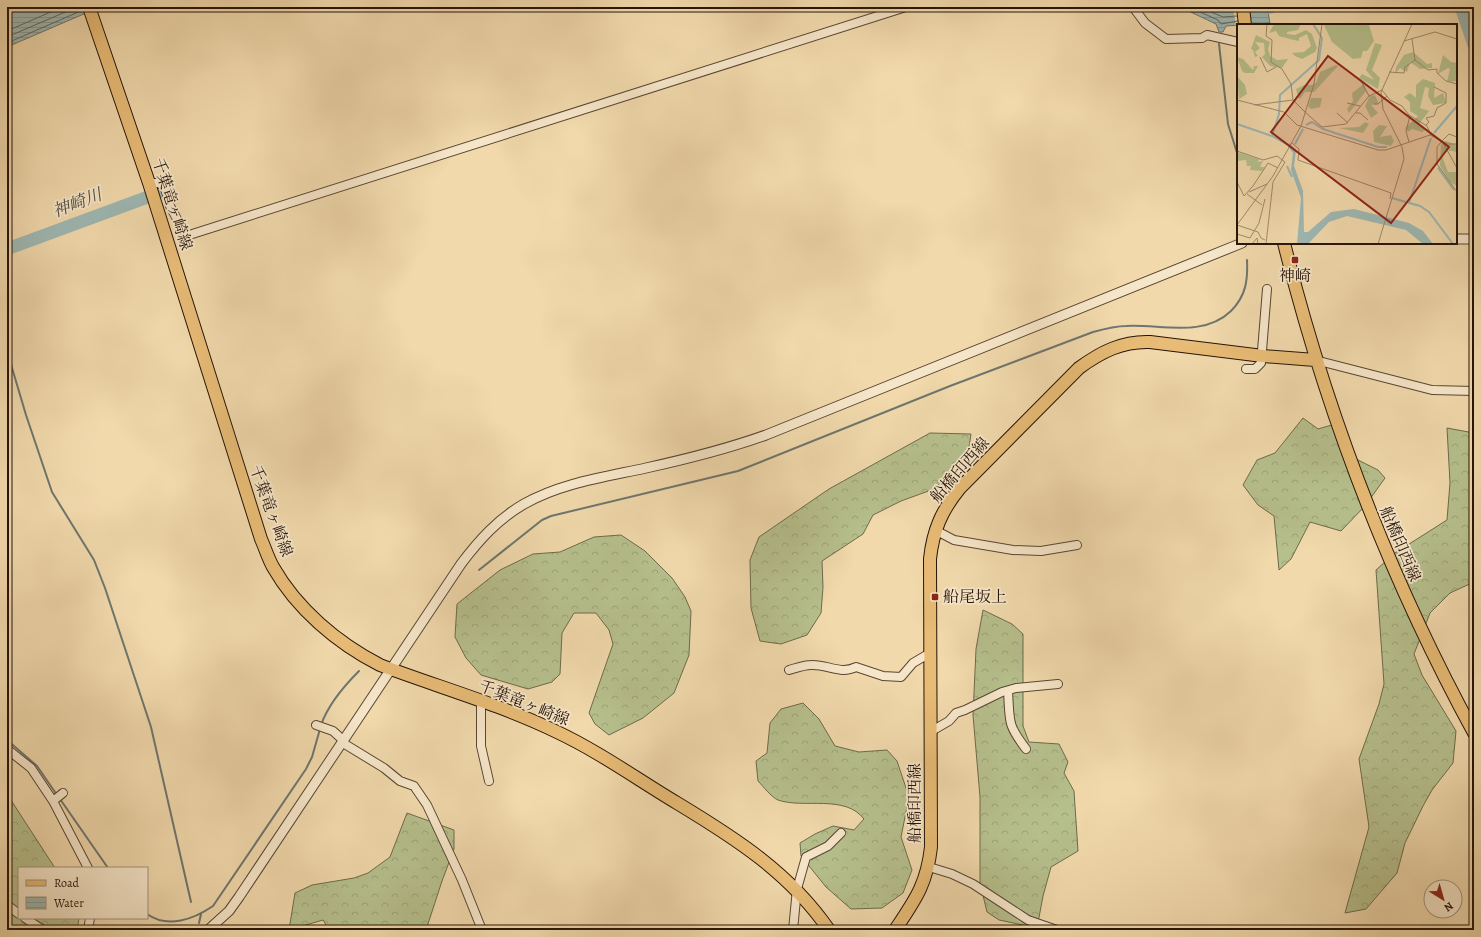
<svg xmlns="http://www.w3.org/2000/svg" width="1481" height="937" viewBox="0 0 1481 937" font-family="Alegreya,'Noto Serif JP',serif">
<style>
.forest{fill:url(#forest-crowns);stroke:#6e6a4b}
.water{fill:url(#water-rules);stroke:#6e766f}
.pier{fill:#f1d9ac}
.lines{fill:none;stroke-linecap:round;stroke-linejoin:round}
.shore{stroke:#62665e;stroke-width:1}
.stream{stroke:#6e766f;stroke-width:2}
.river{stroke:#9eb8b3;stroke-width:13}
.minor-casing{stroke:#594532;stroke-width:10}
.tertiary-casing{stroke:#594532;stroke-width:11}
.primary-casing{stroke:#261409;stroke-width:14}
.minor{stroke:#f6e6c9;stroke-width:8}
.tertiary{stroke:#f6e6c9;stroke-width:9}
.primary{stroke:#e8bc76;stroke-width:12}
.poi-dot{fill:#8f2418;stroke:#f6e6c9;stroke-width:1.5}
.labels{text-anchor:middle;dominant-baseline:central;stroke-width:3.5;stroke-linejoin:round;paint-order:stroke}
.street-label{font-size:16px;fill:#261409;stroke:#f6e6c9}
.poi-label{font-size:16px;fill:#261409;stroke:#f6e6c9}
.water-label{font-size:17px;font-style:italic;fill:#504d44;stroke:#f6e6c9}
.inset-river{fill:none;stroke:#9eb8b3;stroke-width:2}
.inset-road{fill:none;stroke:#a08a6b;stroke-width:1}
.view{fill:#8f2418;fill-opacity:0.15;stroke:#8f2418;stroke-width:2}
.inset-edge{fill:none;stroke:#261409;stroke-width:2}
</style>
<defs>
<pattern id="forest-crowns" width="20" height="18" patternUnits="userSpaceOnUse"><rect width="20" height="18" fill="#b6c08d"/><path d="M2 6a3 3 0 1 1 6 0M12 15a3 3 0 1 1 6 0" fill="none" stroke="#9ca478"/></pattern>
<pattern id="water-rules" width="6" height="5" patternUnits="userSpaceOnUse"><rect width="6" height="5" fill="#9eb8b3"/><path d="M0 2.5h6" fill="none" stroke="#889d99"/></pattern>
</defs>
<rect width="100%" height="100%" fill="#f1d9ac"/>
<filter id="stains"><feTurbulence type="fractalNoise" baseFrequency=".005" numOctaves="4"/><feColorMatrix values="0 0 0 0 .2 0 0 0 0 .09 0 0 0 0 .02 0 0 0 .5 -.17"/></filter>
<radialGradient id="worn" r=".72"><stop offset=".6" stop-color="#630" stop-opacity="0"/><stop offset="1" stop-color="#630" stop-opacity=".3"/></radialGradient>
<path class="forest" d="M 1303,418 L 1318,429 L 1342,422 L 1354,458 L 1378,470 L 1385,478 L 1365,506 L 1341,531 L 1310,522 L 1291,559 L 1279,570 L 1274,516 L 1258,505 L 1243,485 L 1257,460 L 1275,453 Z
M 1447,428 L 1474,433 L 1474,582 L 1450,593 L 1430,613 L 1414,654 L 1422,675 L 1456,731 L 1453,763 L 1432,790 L 1423,806 L 1405,843 L 1397,873 L 1366,909 L 1345,913 L 1369,827 L 1359,759 L 1379,704 L 1384,684 L 1376,570 L 1395,553 L 1447,520 L 1450,483 Z
M 930,433 L 971,434 L 969,447 L 958,467 L 934,489 L 901,501 L 873,515 L 863,534 L 822,561 L 823,587 L 821,613 L 807,635 L 781,644 L 760,641 L 751,608 L 750,560 L 759,537 L 829,489 Z
M 621,535 L 645,551 L 672,578 L 685,597 L 691,611 L 689,655 L 674,693 L 643,718 L 609,735 L 595,724 L 589,713 L 613,644 L 609,630 L 596,613 L 574,613 L 562,633 L 560,674 L 552,682 L 528,689 L 481,675 L 466,658 L 455,637 L 457,604 L 500,570 L 533,554 L 560,552 L 594,537 Z
M 983,610 L 1012,624 L 1023,634 L 1023,726 L 1029,742 L 1059,744 L 1068,762 L 1064,773 L 1074,791 L 1078,851 L 1051,867 L 1043,896 L 1037,928 L 999,920 L 987,912 L 980,883 L 980,797 L 973,715 L 976,649 Z
M 803,703 L 819,719 L 835,746 L 859,752 L 887,750 L 897,761 L 909,797 L 901,837 L 912,870 L 903,893 L 882,908 L 851,909 L 826,887 L 801,856 L 800,843 L 815,834 L 833,826 L 854,830 L 864,819 C 845,794 804,809 778,800 C 771,797 763,786 758,781 L 756,761 L 767,753 L 770,723 L 781,709 Z
M 7,794 L 55,868 L 19,868 L 19,918 L 79,918 L 77,930 L 7,930 Z
M 407,813 L 454,830 L 454,849 L 442,881 L 426,930 L 329,930 L 323,920 L 289,930 L 295,893 L 312,885 L 354,878 L 368,873 L 390,857 Z"/>
<path class="water" d="M 7,7 L 100,7 L 7,47 Z
M 1180,7 L 1267,7 L 1270,23 L 1226,26 L 1223,32 L 1219,32 L 1216,24 Z"/>
<path class="pier" d="M 1233,7 L 1247,7 L 1249,25 L 1238,25 L 1238,27 L 1236,27 Z"/>
<g class="lines">
<path class="shore" d="M 1189,7 L 1218,20 L 1221,24 L 1238,21
M 1199,7 L 1223,17 L 1237,16
M 7,31 L 62,7
M 7,37 L 77,7
M 7,43 L 83,10"/>
<path class="stream" d="M 1219,44 L 1228,124 L 1238,156
M 7,351 L 26,415 L 52,492 L 94,560 L 105,588 L 151,727 L 191,902
M 479,570 L 542,520 L 551,516 L 738,471 L 950,386 L 1093,332 C 1104,329 1115,326 1126,326 C 1161,324 1203,338 1231,311 C 1246,296 1248,280 1247,260
M 321,725 C 328,705 344,686 359,671
M 7,740 L 37,766 L 57,795
M 60,799 L 108,868
M 147,914 C 168,929 194,919 213,906 L 306,769 L 312,757 L 320,729
M 199,923 L 201,914"/>
<path class="river" d="M 1461,7 L 1474,45
M 1249,9 L 1271,7
M 7,249 L 156,194 L 160,190"/>
<defs>
<path id="minor" d="M 1133,7 L 1145,23 L 1166,39 L 1202,38 L 1207,35 L 1238,42
M 149,183 L 159,183 L 165,188 L 170,206 L 186,236 L 906,7
M 1315,360 L 1432,390 L 1474,391
M 1246,369 L 1255,369 L 1261,363 L 1267,289
M 935,530 L 954,540 L 1013,550 L 1041,551 L 1077,545
M 789,670 C 796,668 804,665 811,665 C 827,664 840,675 856,667 L 883,676 L 901,677 L 913,663 L 930,653
M 1008,691 C 1010,722 1007,724 1026,749
M 481,702 L 481,746 L 489,781
M 316,725 L 333,731 L 344,741
M 930,732 L 949,721 L 956,713 L 965,710 L 1002,692 L 1016,688 L 1058,684
M 343,743 L 384,768 L 400,781 L 414,786 L 427,805 L 462,880 L 482,930
M 7,749 L 31,768 L 53,801 L 88,868
M 53,801 L 63,793
M 929,867 L 952,874 L 973,884 L 1028,920 L 1057,930
M 7,905 L 19,914
M 25,918 L 43,930
M 88,930 L 90,918
M 793,930 L 797,889 L 806,857 L 828,846 L 841,833"/>
<path id="tertiary" d="M 1456,239 L 1474,239
M 208,930 L 229,911 L 239,897 L 461,564 C 479,540 498,519 524,504 C 561,483 605,477 646,468 C 687,459 727,449 766,435 L 1242,243"/>
<path id="primary" d="M 89,7 L 149,183 L 261,539 C 265,548 268,558 273,567 C 297,609 337,643 380,665 C 438,687 499,704 555,731 C 598,751 637,779 677,803 C 735,838 790,873 829,930
M 1243,7 L 1245,25
M 1284,243 C 1327,415 1389,577 1474,733
M 895,930 C 915,900 927,884 931,847 L 930,559 C 933,530 942,510 960,488 L 1079,368 C 1101,352 1122,341 1150,342 L 1263,356 L 1315,360"/>
</defs>
<use href="#minor" class="minor-casing"/>
<use href="#tertiary" class="tertiary-casing"/>
<use href="#primary" class="primary-casing"/>
<use href="#minor" class="minor"/>
<use href="#tertiary" class="tertiary"/>
<use href="#primary" class="primary"/>
</g>
<g class="poi-dot">
<rect x="1291" y="256" width="8" height="8" rx="2"/>
<rect x="931" y="593" width="8" height="8" rx="2"/>
</g>
<g class="labels">
<g class="street-label">
<text transform="translate(172 204) rotate(72)">千葉竜ヶ崎線</text>
<text transform="translate(960 470) rotate(-49)">船橋印西線</text>
<text transform="translate(271 511) rotate(70)">千葉竜ヶ崎線</text>
<text transform="translate(1400 544) rotate(67)">船橋印西線</text>
<text transform="translate(524 703) rotate(22)">千葉竜ヶ崎線</text>
<text transform="translate(915 803) rotate(-90)">船橋印西線</text>
</g>
<g class="poi-label">
<text x="1295" y="276">神崎</text>
<text x="943" y="597" text-anchor="start">船尾坂上</text>
</g>
<g class="water-label">
<text transform="translate(77 203) rotate(-21)">神崎川</text>
</g>
</g>
<g transform="translate(1237 24)">
<rect width="220" height="220" fill="#f1d9ac"/>
<path d="M 87,1 L 132,1 L 137,17 L 130,27 L 126,27 L 124,34 L 116,35 L 95,18 Z" fill="#b6c08d"/>
<path d="M 37,0 L 64,0 L 61,6 L 50,8 L 50,10 L 58,11 L 69,6 L 75,10 L 80,24 L 78,28 L 65,35 L 58,32 L 55,29 L 67,28 L 74,22 L 70,10 L 62,14 L 62,17 L 57,16 L 42,12 L 39,7 L 32,9 ZM 19,11 L 33,18 L 31,25 L 33,32 L 40,36 L 51,35 L 45,44 L 33,42 L 25,33 L 28,30 L 27,19 L 18,18 L 23,24 L 18,28 L 21,32 L 18,33 L 16,26 L 14,25 ZM 138,19 L 145,21 L 135,46 L 143,54 L 141,65 L 122,54 L 125,50 L 137,56 L 129,46 ZM 176,28 L 190,40 L 195,39 L 195,44 L 183,45 L 173,38 L 170,48 L 163,44 L 158,50 L 159,43 L 167,31 ZM 206,31 L 214,38 L 220,39 L 220,57 L 210,58 L 213,45 L 211,44 L 201,50 ZM 0,33 L 6,35 L 16,46 L 17,42 L 21,42 L 17,49 L 8,49 L 5,47 ZM 99,41 L 101,42 L 77,68 L 68,68 L 63,75 L 61,73 L 59,65 L 67,61 L 75,61 L 79,59 L 83,48 ZM 0,52 L 8,61 L 10,70 L 2,75 ZM 186,55 L 198,59 L 197,74 L 206,69 L 209,79 L 196,81 L 191,72 L 192,64 L 188,63 L 183,84 L 192,87 L 182,100 L 188,106 L 185,108 L 175,105 L 171,108 L 168,104 L 181,92 L 173,87 L 173,78 L 167,73 L 173,69 L 179,74 L 179,61 ZM 127,60 L 129,67 L 112,89 L 110,85 L 116,77 L 115,69 ZM 138,71 L 142,80 L 134,81 L 141,89 L 134,94 L 128,82 L 133,72 ZM 74,74 L 85,74 L 83,83 L 74,85 L 71,82 ZM 128,98 L 132,100 L 126,109 L 102,104 L 122,103 ZM 142,101 L 150,102 L 143,113 L 154,111 L 157,117 L 154,122 L 137,118 L 136,107 ZM 209,117 L 220,121 L 220,128 L 210,126 L 205,132 L 211,148 L 219,148 L 220,162 L 213,158 L 203,142 L 204,120 ZM 0,128 L 22,135 L 21,138 L 26,137 L 23,143 L 28,143 L 25,147 L 13,146 L 14,142 L 10,142 L 9,136 L 0,137 Z" fill="#b6c08d"/>
<path d="M 52,119 L 59,126 L 57,142 L 66,167 L 67,208 L 71,208 L 94,188 L 117,185 L 172,199 L 186,207 L 196,220 L 186,220 L 169,206 L 110,192 L 92,198 L 71,220 L 60,220 L 64,174 L 54,146 L 56,129 L 51,122 Z" fill="#9eb8b3"/>
<path class="inset-river" d="M 0,100 L 35,112 L 53,122M 69,101 L 75,98 L 86,105 L 141,123 L 150,123M 197,109 L 220,82M 35,112 L 42,90 L 43,71 L 82,36 L 85,14 L 76,0M 58,120 L 66,105M 50,142 L 55,153M 201,144 L 217,166M 155,174 L 183,182 L 192,188 L 216,220M 172,179 L 194,114"/>
<path class="inset-road" d="M 30,0 L 29,12 L 35,16 L 34,38 L 45,45 L 54,60 L 56,76M 175,15 L 178,36M 167,17 L 198,8 L 220,15M 23,33 L 30,48 L 39,43M 152,48 L 167,49 L 168,43 L 178,36 L 191,46 L 200,45 L 200,49 L 209,57 L 220,60M 124,57 L 132,72M 145,66 L 153,76 L 165,82 L 172,91 L 190,102 L 194,111M 0,76 L 47,88 L 60,101 L 141,126 L 149,126 L 193,111 L 211,120 L 220,120M 110,79 L 123,82M 137,80 L 141,80 L 150,72M 17,81 L 56,76 L 69,89M 69,89 L 85,103 L 109,100 L 132,72 L 145,66M 100,89 L 111,99M 119,89 L 123,89 L 131,96M 189,101 L 192,98 L 189,94 L 197,92 L 200,84 L 209,79 L 209,69 L 197,63M 220,113 L 212,110 L 205,117 L 220,144M 205,117 L 200,123 L 200,140 L 220,168M 172,118 L 169,107 L 173,92M 55,119 L 62,125 L 61,136 L 154,169 L 153,175M 0,127 L 26,136 L 40,132 L 48,138 L 36,158 L 29,220M 0,158 L 7,172 L 16,162 L 31,139 L 41,144M 12,168 L 30,160M 10,170 L 25,181M 0,201 L 21,208 L 24,214 L 28,216M 0,201 L 36,152 L 64,102 L 77,60 L 85,0M 0,210 L 13,214 L 22,199 L 28,175M 15,220 L 20,214 L 21,220M 141,220 L 167,135 L 165,123 L 146,85 L 144,68 L 175,0"/>
<path class="view" d="M 91,32 L 212,123 L 154,199 L 34,108 Z"/>
<rect width="220" height="220" class="inset-edge"/>
</g>
<rect width="1481" height="937" fill="none" stroke="#f1d9ac" stroke-width="24"/>
<rect x="8" y="8" width="1465" height="921" fill="none" stroke="#261409" stroke-width="2"/>
<rect x="12" y="12" width="1457" height="913" fill="none" stroke="#261409"/>
<rect x="18" y="867" width="130" height="52" fill="#f6e6c9" stroke="#a3927c"/>
<rect x="26" y="880" width="20" height="6" fill="#e8bc76" stroke="#a3927c"/>
<text x="54" y="887" font-size="12" fill="#261409">Road</text>
<rect x="26" y="897" width="20" height="12" fill="url(#water-rules)" stroke="#a3927c"/>
<text x="54" y="907" font-size="12" fill="#261409">Water</text>
<g transform="translate(1443 899) rotate(143)"><circle r="19" fill="#f6e6c9" stroke="#a3927c"/>
<path d="M0-3L7 15L0 10L-7 15Z" fill="#8f2418"/>
<text y="-6" font-size="11" font-weight="bold" text-anchor="middle" fill="#261409">N</text>
</g>
<rect width="100%" height="100%" filter="url(#stains)"/>
<rect width="100%" height="100%" fill="url(#worn)"/>
</svg>
